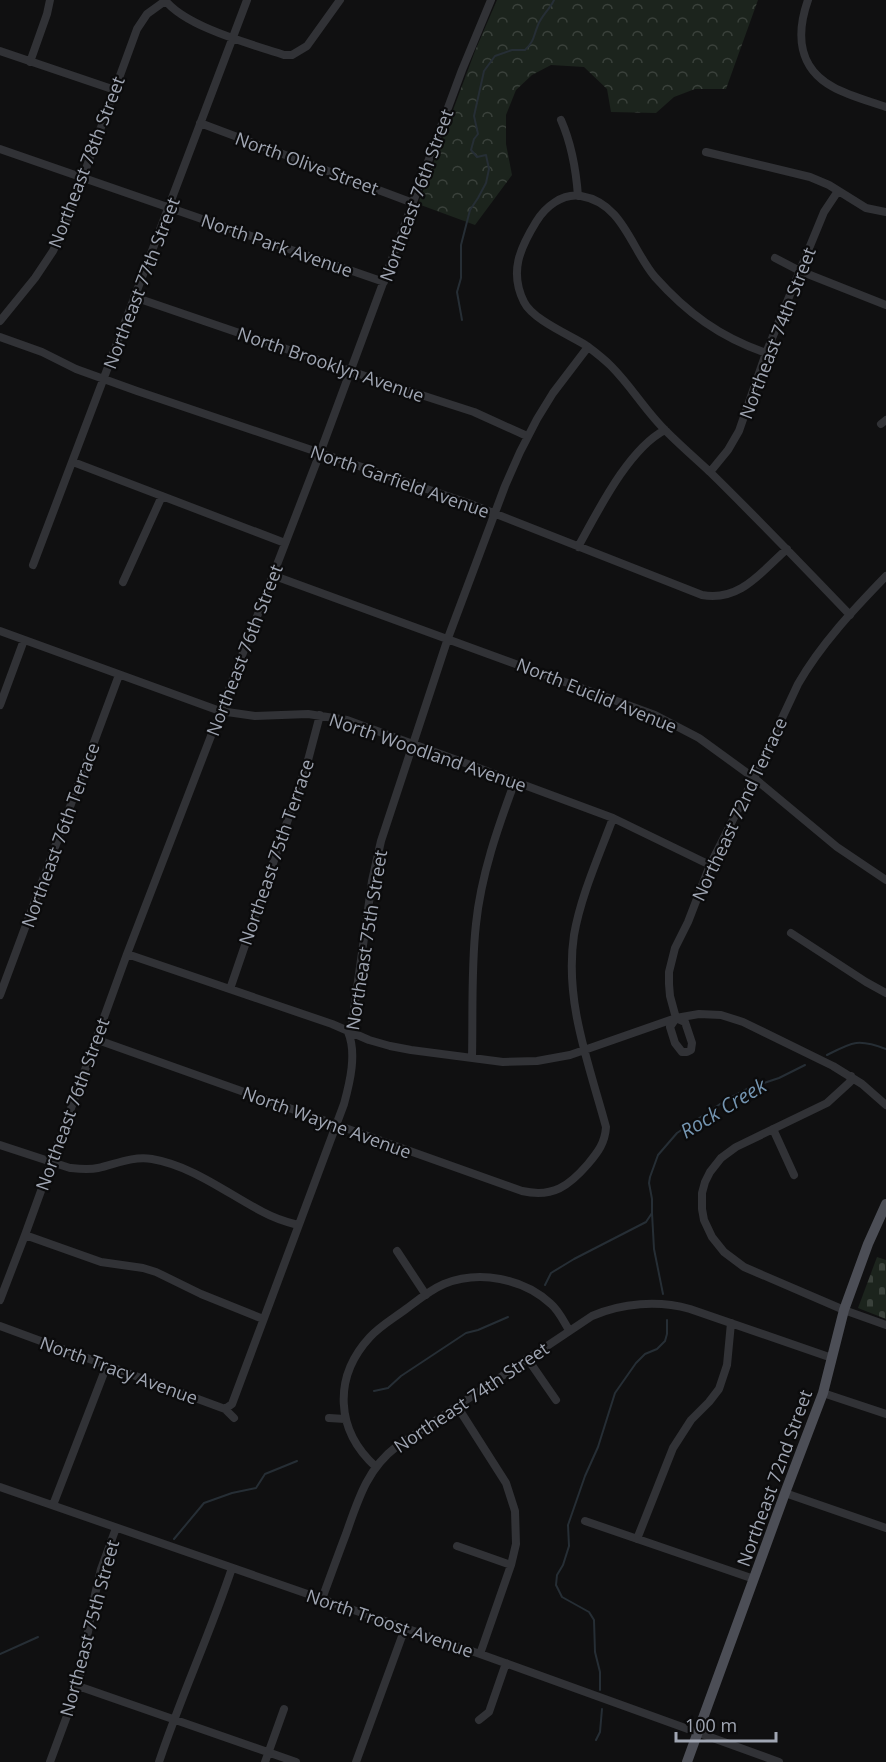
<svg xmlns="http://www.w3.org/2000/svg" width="886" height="1762" viewBox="0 0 886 1762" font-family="'Open Sans',sans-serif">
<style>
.forest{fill:url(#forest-crowns)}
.cemetery{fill:url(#cemetery-stones)}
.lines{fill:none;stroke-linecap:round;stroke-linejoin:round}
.stream{stroke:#262e35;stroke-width:2}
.minor{stroke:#313236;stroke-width:8}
.major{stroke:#4c4e56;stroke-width:10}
.labels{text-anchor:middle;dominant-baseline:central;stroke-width:4.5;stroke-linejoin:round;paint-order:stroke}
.street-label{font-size:18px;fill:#a0a6b3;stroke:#0b0b0c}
.water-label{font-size:20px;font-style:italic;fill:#7495b1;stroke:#0b0b0c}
</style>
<defs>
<pattern id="forest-crowns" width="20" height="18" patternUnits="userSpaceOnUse" patternTransform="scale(1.5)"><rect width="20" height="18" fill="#1c241d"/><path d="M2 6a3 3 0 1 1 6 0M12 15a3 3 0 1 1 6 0" fill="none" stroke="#3a413b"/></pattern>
<pattern id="cemetery-stones" width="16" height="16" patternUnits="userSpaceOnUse" patternTransform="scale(1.5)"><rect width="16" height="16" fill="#1c241d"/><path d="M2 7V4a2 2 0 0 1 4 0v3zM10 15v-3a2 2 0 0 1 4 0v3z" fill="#3a413b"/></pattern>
</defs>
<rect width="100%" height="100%" fill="#101011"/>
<path class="forest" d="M 497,0 L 758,0 L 726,89 L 695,89 L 674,97 L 656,113 L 611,112 L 607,89 L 584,67 L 551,65 L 532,75 L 516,90 L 506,115 L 506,144 L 512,175 L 475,225 L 418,204 L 475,51 Z"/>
<path class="cemetery" d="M 877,1257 L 886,1260 L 886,1319 L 858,1308 Z"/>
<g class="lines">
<path class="stream" d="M 462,320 L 457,292 L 461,278 L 461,245 L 470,210 L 478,198 L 486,183 L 489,169 L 486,155 L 477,157 L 471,150 L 474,139 L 478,134 L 474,116 L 484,71 L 495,56 L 512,50 L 525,50 C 535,40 533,37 538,25 C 542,15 550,9 554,0
M 827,1055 C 852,1042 858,1038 886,1049
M 652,1213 L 654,1249 L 663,1294
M 545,1285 L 551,1273 L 574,1259 L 646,1222 L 652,1213 L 652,1199 L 649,1183 L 650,1177 L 658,1155 L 677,1133 L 726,1100 L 749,1088 L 779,1078 L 805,1065
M 374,1391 L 388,1388 L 401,1376 L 466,1333 L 478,1330 L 508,1317
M 174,1539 L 204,1503 L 232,1493 L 256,1488 L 265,1474 L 297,1461
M 0,1654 L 38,1637
M 600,1690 L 600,1672 L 595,1652 L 594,1620 L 589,1612 L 562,1597 L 556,1585 L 557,1575 L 563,1565 L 569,1546 L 568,1525 L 585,1476 L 598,1447 L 615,1393 L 636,1363 L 645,1354 L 657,1349 L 665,1341 L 667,1334 L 667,1320
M 596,1740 L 600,1732 L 602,1709"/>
<path class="minor" d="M 165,0 C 186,27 251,44 284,55 L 292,55 L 307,46 L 340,0
M 808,0 C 796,34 798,68 833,87 C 849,96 869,101 886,107
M 0,51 L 115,90
M 30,62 L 47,14 L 50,0
M 561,120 C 572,145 576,169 578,196
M 200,123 L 413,203
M 0,149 L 384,282
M 706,152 L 810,177 L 829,185 L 866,208 L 886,212
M 775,258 L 800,271 L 886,305
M 134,297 L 409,391 L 474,412 L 527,436
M 0,321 L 35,278 L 53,251 L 66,223 L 137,29 L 147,14 L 165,1
M 0,337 L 42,352 L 76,369 L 137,391 L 468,503 L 702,595 C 740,602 761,572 787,549
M 766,353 C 720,337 687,313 655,277 C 631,249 623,203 581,196 C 562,193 545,207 536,222 C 520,248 509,272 524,302 C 533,320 570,335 587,346 C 595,352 604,359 611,366 C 632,387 646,412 667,432 C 681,446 696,459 710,472 C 758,519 804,567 850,615
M 881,424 L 886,420
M 73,462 L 285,543
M 710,472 L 728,450 L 739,431 L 766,353 L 824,212 L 838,191
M 578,547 C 597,513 628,449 665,430
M 33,565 L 247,0
M 272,575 L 655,715 L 699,738 L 754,778 L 837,847 L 886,880
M 123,582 L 162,496
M 0,631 L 220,711 L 255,716 L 308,714 L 347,720 L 476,767 L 613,818 L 710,865
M 0,705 L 24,640
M 791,933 L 866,982 L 886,993
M 127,954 L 332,1024 L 369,1040 L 390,1046 L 411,1050 L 503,1062 L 537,1061 L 570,1055 L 676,1018 L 699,1014 L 721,1015 L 743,1022 L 833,1066 L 862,1084 L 886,1105
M 230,989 L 307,764 L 320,715
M 0,995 L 119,675
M 676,1018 L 670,996 L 669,984 L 669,972 L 675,948 L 688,922 L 710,865 L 754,778 L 798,684 C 821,644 854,609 886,576
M 676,1018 L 685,1022 L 692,1043 L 691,1050 L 687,1052 L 682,1052 L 675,1043 L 670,1027 Z
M 95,1039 L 522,1191 C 553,1198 569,1186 588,1164 C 598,1152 605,1143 606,1127 C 589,1064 564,1001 574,935 C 581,895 599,856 613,818
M 472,1058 C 473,1014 471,968 476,924 C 481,875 498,827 515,781
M 851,1076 L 850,1082 L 827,1103 L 736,1147 L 721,1158 L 710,1172 L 705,1182 L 702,1193 L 702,1209 L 704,1220 L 712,1237 L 724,1252 L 744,1267 L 844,1310 L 886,1325
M 773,1129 L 794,1175
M 0,1145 L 70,1168 C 80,1169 89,1170 98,1168 C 116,1164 132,1156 152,1159 C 193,1166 228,1194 263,1212 C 274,1218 286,1222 298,1225
M 25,1235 L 101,1262 L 143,1268 L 156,1272 L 201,1294 L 263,1319
M 397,1251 L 426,1295
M 0,1300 L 25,1235 L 127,954 L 320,453 L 462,70 L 491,0
M 0,1326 L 225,1409 L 234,1418
M 527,1358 L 556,1400
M 823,1393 L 886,1414
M 457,1406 L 506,1483 L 515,1511 L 516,1544 L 511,1565 L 480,1654
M 225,1409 L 232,1404 L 344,1104 C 350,1082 357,1053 348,1032 L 352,1024 L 372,881 L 381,841 L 448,638 L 505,486 L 520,452 L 537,419 L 553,393 L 588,347
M 329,1418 L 345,1419
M 376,1467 C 335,1430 333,1377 370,1337 C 380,1326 394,1318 406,1309 C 418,1300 430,1290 444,1284 C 479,1270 523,1278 551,1304 C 559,1311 564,1322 569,1330
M 0,1487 L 480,1654 L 779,1762
M 785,1493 L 886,1528
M 53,1505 L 107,1365
M 585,1521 L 754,1579
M 637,1539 L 673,1448 L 691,1420 L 709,1402 L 719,1389 L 727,1365 L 731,1323
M 457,1546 L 511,1565
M 322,1599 C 330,1577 338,1555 346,1534 C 358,1500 367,1469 396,1447 L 592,1316 C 622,1303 658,1300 690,1309 L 832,1358
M 78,1686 L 296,1762
M 479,1720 L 489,1712 L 506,1663
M 50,1762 L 78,1686 L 94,1599 L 101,1569 L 116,1528
M 159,1762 C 181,1696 210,1634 232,1568
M 265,1762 L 284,1709
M 356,1762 L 405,1628"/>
<path class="major" d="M 687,1762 L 785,1493 L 823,1393 L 844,1310 L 868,1244 L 886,1204"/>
</g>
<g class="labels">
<g class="street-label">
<text transform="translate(86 162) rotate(-69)">Northeast 78th Street</text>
<text transform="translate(307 163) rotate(20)">North Olive Street</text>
<text transform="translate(416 195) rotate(-70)">Northeast 76th Street</text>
<text transform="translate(277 245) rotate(19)">North Park Avenue</text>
<text transform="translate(141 283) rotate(-69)">Northeast 77th Street</text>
<text transform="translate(777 333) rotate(-69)">Northeast 74th Street</text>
<text transform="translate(331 364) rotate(19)">North Brooklyn Avenue</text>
<text transform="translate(400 481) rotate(19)">North Garfield Avenue</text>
<text transform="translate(244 650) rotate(-69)">Northeast 76th Street</text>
<text transform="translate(597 695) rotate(22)">North Euclid Avenue</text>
<text transform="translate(428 752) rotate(19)">North Woodland Avenue</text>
<text transform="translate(739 809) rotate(-65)">Northeast 72nd Terrace</text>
<text transform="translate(60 835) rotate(-70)">Northeast 76th Terrace</text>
<text transform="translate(276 852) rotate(-71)">Northeast 75th Terrace</text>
<text transform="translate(366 940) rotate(-81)">Northeast 75th Street</text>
<text transform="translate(72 1104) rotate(-70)">Northeast 76th Street</text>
<text transform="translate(327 1122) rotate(20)">North Wayne Avenue</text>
<text transform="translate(119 1370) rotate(20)">North Tracy Avenue</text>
<text transform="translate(471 1397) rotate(-34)">Northeast 74th Street</text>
<text transform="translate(774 1478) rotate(-70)">Northeast 72nd Street</text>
<text transform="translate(390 1623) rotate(19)">North Troost Avenue</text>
<text transform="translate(89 1628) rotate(-75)">Northeast 75th Street</text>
</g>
<g class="water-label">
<text transform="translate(723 1108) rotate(-31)">Rock Creek</text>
</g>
</g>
<path d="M676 1732v9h100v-9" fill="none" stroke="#a0a6b3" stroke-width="3"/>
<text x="685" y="1732" font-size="18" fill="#a0a6b3" stroke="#0b0b0c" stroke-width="4.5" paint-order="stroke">100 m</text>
</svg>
